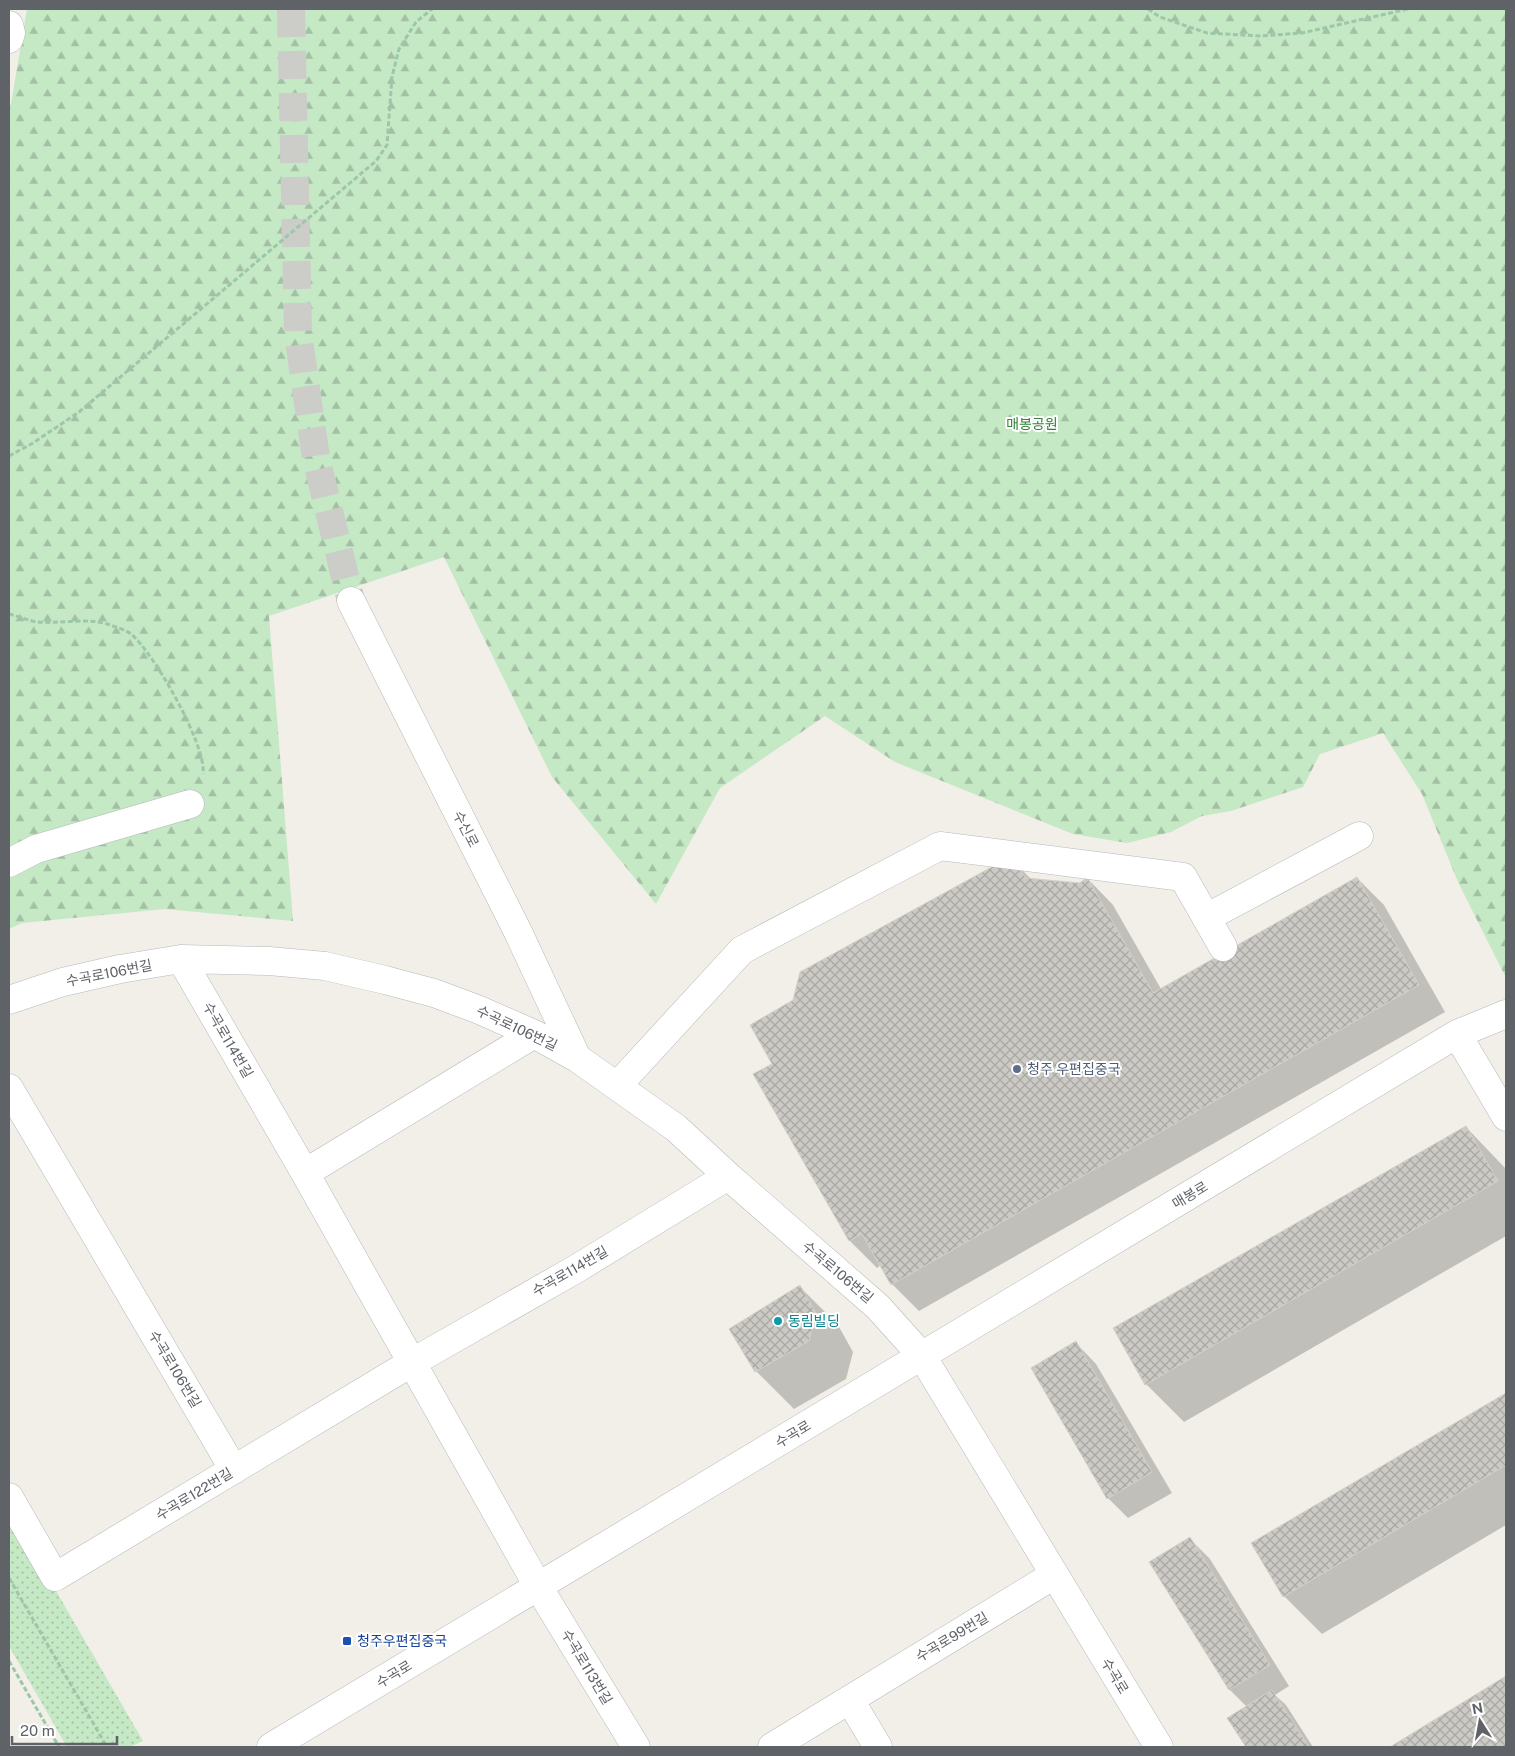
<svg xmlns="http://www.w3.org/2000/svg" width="1515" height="1756" viewBox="0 0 1515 1756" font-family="'Public Sans','Noto Sans KR',sans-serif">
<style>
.grass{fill:url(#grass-dots)}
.forest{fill:url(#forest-firs)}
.shadow{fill:#0003}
.building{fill:url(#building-cross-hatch);stroke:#d6d1c6}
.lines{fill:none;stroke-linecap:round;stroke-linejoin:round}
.minor-tunnel{stroke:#ccccc8;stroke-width:28;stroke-dasharray:28 14;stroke-linecap:butt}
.minor-casing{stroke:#b5b8bc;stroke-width:29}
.path{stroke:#9cc7a9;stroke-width:3;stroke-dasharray:5 2.5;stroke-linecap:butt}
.minor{stroke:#fff;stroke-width:28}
.service-dot{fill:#5c6f8a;stroke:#fff;stroke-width:2}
.culture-dot{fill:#0f9aa8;stroke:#fff;stroke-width:2}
.transit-dot{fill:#1a4fb4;stroke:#fff;stroke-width:2}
.labels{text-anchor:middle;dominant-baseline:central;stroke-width:4;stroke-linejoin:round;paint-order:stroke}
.park-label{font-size:14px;fill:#348238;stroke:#fff}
.street-label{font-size:14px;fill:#5f6368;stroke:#fff}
.service-label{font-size:14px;fill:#4e5e75;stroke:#fff;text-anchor:start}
.culture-label{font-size:14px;fill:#0d838f;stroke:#fff;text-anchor:start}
.transit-label{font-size:14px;fill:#164399;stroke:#fff;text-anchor:start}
</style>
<defs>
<pattern id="grass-dots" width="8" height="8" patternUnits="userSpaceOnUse" patternTransform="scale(1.25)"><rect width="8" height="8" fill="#c5e8c5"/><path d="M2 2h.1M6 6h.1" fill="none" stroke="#a3c0a4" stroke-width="1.8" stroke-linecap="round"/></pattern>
<pattern id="forest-firs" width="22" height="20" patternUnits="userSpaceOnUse" patternTransform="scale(1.25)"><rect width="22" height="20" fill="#c5e8c5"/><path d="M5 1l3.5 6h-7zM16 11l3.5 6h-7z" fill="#a3c0a4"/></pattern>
<pattern id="building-cross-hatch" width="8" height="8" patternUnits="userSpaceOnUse" patternTransform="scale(1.25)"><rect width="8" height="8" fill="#cccac5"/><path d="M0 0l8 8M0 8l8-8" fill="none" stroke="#a9a8a4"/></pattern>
</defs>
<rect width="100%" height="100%" fill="#f1efe8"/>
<path class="grass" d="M 9,1510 L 143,1741 L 130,1747 L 67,1747 L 9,1646 Z"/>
<path class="forest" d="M 27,9 L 1506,9 L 1506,978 L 1458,882 L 1422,794 L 1383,733 L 1320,754 L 1303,787 L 1231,811 L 1202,816 L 1171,832 L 1127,843 L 1073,834 L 895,762 L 825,716 L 720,788 L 656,904 L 552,777 L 444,557 L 269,616 L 293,921 L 165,909 L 22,923 L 9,929 L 9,107 L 11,104 Z"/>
<path class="shadow" d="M 1010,858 L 1032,880 L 1081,884 L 1087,878 L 1113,905 L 1161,989 L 1357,878 L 1384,905 L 1445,1012 L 919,1311 L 892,1284 L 881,1265 L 877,1268 L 850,1241 L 755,1074 L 774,1064 L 795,1001 Z
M 1466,1127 L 1506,1169 L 1506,1236 L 1184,1422 L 1146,1384 Z
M 800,1287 L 838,1325 L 853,1352 L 846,1379 L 794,1409 L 756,1371 Z
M 1076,1343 L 1096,1364 L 1172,1493 L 1128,1518 L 1108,1498 Z
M 1506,1394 L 1506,1525 L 1322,1634 L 1284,1596 L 1253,1544 Z
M 1190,1539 L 1210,1559 L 1289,1686 L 1275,1695 L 1286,1705 L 1313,1747 L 1248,1747 L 1229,1718 L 1247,1707 L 1230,1690 L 1150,1563 Z
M 1506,1678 L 1506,1747 L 1393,1747 Z"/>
<path class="building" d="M 1010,857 L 1026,878 L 1080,883 L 1087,877 L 1153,993 L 1357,877 L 1419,985 L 891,1285 L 862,1234 L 849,1241 L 753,1074 L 772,1064 L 750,1025 L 793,1000 L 800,972 Z
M 1466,1126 L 1498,1181 L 1145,1385 L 1113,1328 Z
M 800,1285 L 816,1313 L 809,1341 L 755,1372 L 729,1329 Z
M 1076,1341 L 1152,1472 L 1107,1499 L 1031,1368 Z
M 1506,1393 L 1506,1465 L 1283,1597 L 1251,1543 Z
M 1190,1537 L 1270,1665 L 1229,1690 L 1149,1562 Z
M 1506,1676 L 1506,1747 L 1390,1747 Z
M 1272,1690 L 1309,1747 L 1246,1747 L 1227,1718 Z"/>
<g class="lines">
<path class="minor-tunnel" d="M 291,9 L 298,334 L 316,458 L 351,601"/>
<defs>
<path id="minor" d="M 9,25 L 11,33 L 9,39
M 351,601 L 518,932 L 577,1058
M 9,863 L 36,849 L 190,804
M 1206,918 L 1359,836
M 181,959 L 305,1173 L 539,1588 L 636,1747
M 9,1000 L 63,982 L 120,969 L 181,959 L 269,961 L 325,966 L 385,980 L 434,993 L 477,1009 L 534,1034 L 577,1058 L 676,1128 L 728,1176 L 878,1307 L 922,1356 L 1159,1747
M 1457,1034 L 1506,1117
M 617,1086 L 742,950 L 940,846 L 1183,877 L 1223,947
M 9,1088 L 234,1470
M 305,1173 L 534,1034
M 9,1497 L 55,1577 L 411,1363 L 576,1269 L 728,1176
M 850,1700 L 878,1747
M 271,1747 L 1457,1034 L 1506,1014
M 772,1747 L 1054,1575"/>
</defs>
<use href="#minor" class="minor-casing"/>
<path class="path" d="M 1148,9 L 1160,17 L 1207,33 L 1261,36 L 1302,33 L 1408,9
M 9,456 L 33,443 L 79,412 L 376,161 L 387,145 L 392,77 L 399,49 L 416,22 L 432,9
M 9,614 C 18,616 29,621 38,622 C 59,624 91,617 110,625 C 116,627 126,630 131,634 C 154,653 207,746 203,774
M 9,1578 L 107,1747
M 9,1661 L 59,1747"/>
<use href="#minor" class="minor"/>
</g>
<circle class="service-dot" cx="1017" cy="1069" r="5"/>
<circle class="culture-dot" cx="778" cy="1321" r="5"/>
<rect class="transit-dot" x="342" y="1636" width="10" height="10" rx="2.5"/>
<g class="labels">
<g class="park-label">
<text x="1032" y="424">매봉공원</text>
</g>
<g class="street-label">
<text transform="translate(466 829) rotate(63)">수신로</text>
<text transform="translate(109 973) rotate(-11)">수곡로106번길</text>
<text transform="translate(517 1028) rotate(25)">수곡로106번길</text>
<text transform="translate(228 1040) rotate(60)">수곡로114번길</text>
<text transform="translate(1190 1195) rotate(-31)">매봉로</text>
<text transform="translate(570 1271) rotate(-30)">수곡로114번길</text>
<text transform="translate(838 1272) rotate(40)">수곡로106번길</text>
<text transform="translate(175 1369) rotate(59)">수곡로106번길</text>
<text transform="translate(793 1434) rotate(-31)">수곡로</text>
<text transform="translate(194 1494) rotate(-31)">수곡로122번길</text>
<text transform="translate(952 1637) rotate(-31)">수곡로99번길</text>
<text transform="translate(587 1667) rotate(59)">수곡로113번길</text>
<text transform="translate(394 1674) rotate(-31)">수곡로</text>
<text transform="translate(1115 1676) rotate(59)">수곡로</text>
</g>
<g class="service-label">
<text x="1027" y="1069">청주 우편집중국</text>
</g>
<g class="culture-label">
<text x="788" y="1321">동림빌딩</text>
</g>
<g class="transit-label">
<text x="357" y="1641">청주우편집중국</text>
</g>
</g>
<rect width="1515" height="1756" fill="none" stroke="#5f6368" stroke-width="20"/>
<g transform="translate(1480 1721) rotate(349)" stroke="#ffffff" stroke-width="4" paint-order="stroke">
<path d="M0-4L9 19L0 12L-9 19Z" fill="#5f6368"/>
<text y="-8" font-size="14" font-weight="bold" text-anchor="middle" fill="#5f6368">N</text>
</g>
<path d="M12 1736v8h105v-8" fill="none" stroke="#5f6368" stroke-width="2.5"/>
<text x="20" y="1736" font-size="15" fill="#5f6368" stroke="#ffffff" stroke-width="4" paint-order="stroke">20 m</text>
</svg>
